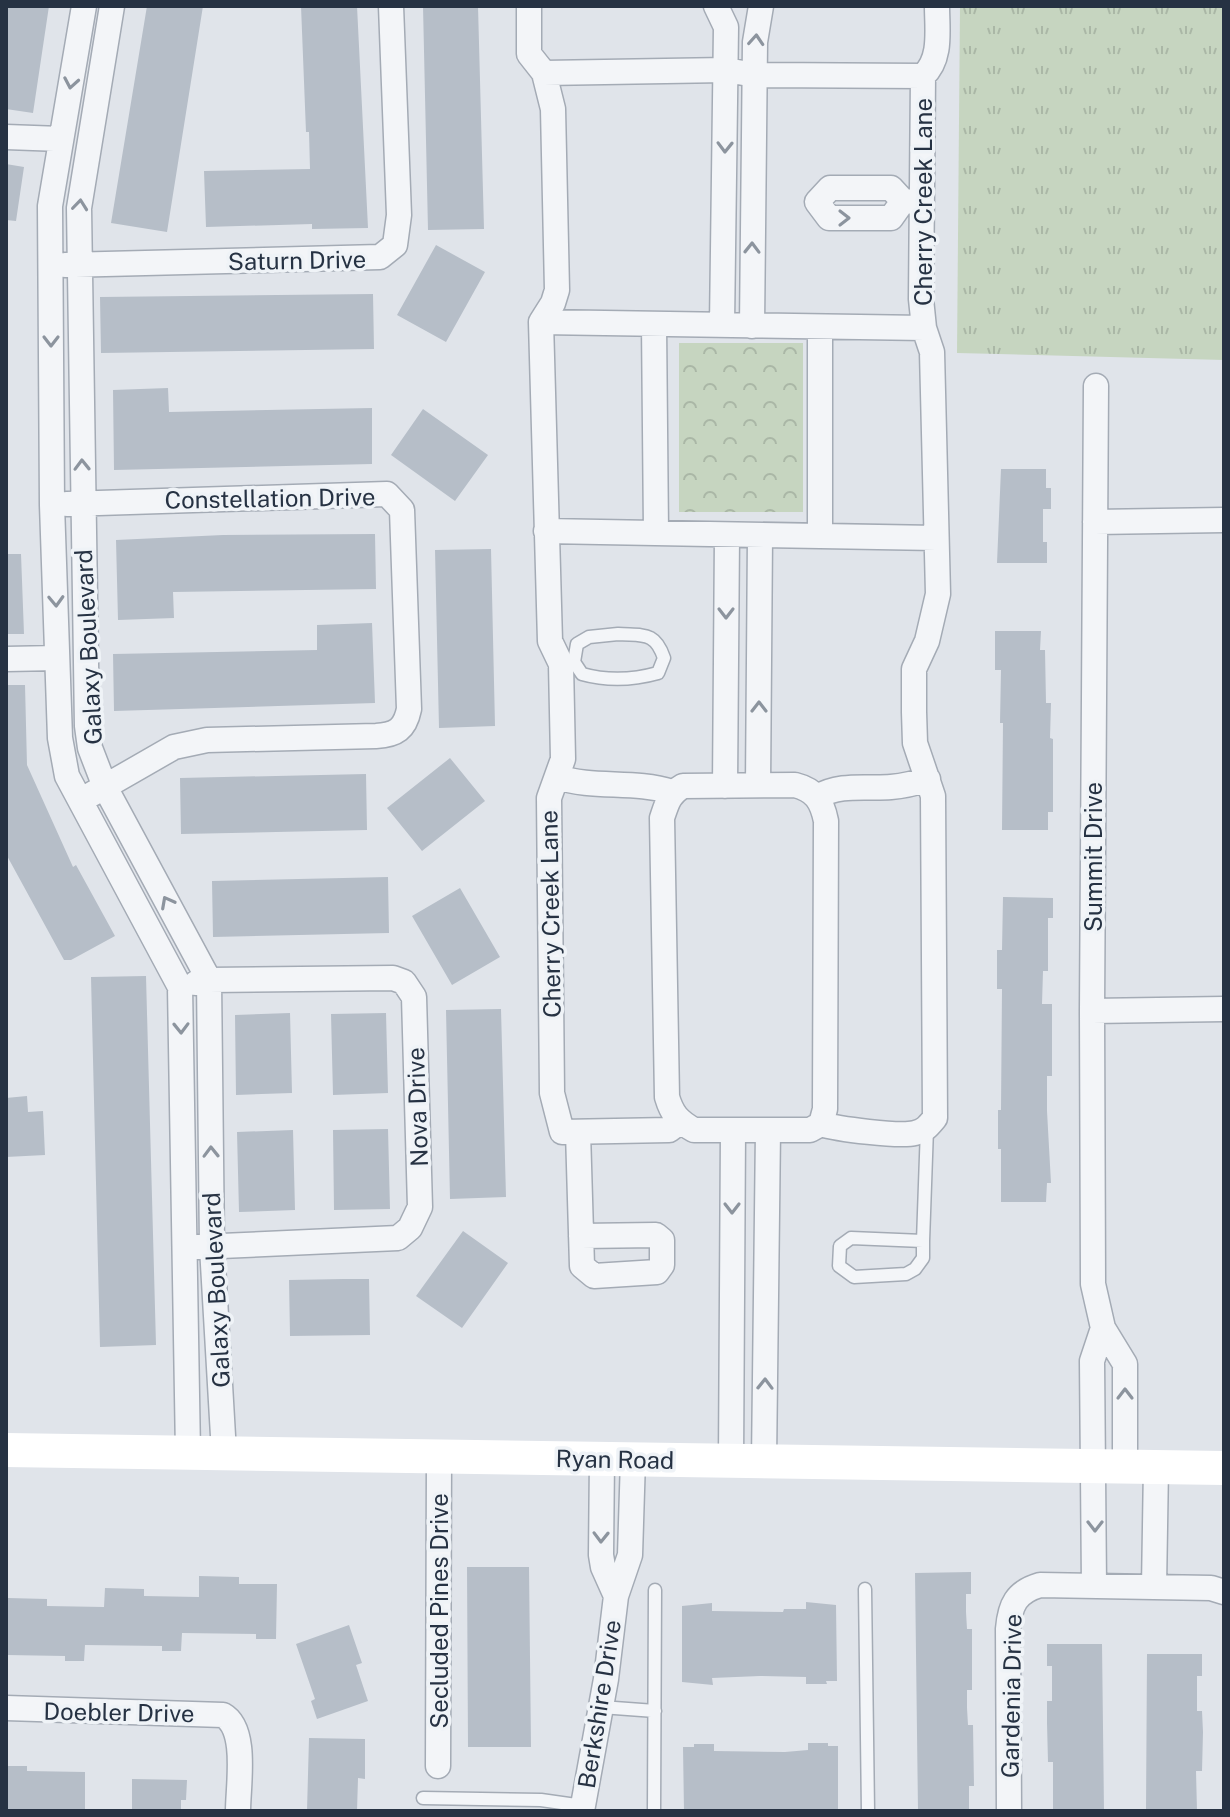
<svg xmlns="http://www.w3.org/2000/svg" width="1230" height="1817" viewBox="0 0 1230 1817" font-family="'Public Sans',sans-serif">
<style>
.grass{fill:url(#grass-tufts)}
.forest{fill:url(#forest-crowns)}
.building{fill:#b6bec8}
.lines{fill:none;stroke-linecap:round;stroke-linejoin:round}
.service-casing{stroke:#a4abb5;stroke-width:15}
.minor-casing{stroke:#a4abb5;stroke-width:27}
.service{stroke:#f3f5f8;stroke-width:12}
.minor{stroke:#f3f5f8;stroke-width:24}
.secondary{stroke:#fff;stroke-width:34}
.oneway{stroke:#8c949e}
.labels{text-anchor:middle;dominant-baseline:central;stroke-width:7;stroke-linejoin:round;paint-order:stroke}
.street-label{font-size:24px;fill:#263243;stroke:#eff3f7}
</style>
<defs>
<pattern id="grass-tufts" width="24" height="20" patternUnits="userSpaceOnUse" patternTransform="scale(2)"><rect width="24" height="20" fill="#c6d5c0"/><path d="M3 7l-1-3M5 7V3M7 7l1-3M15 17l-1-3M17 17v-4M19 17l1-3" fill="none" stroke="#aab7a6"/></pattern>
<pattern id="forest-crowns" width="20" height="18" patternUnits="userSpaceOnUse" patternTransform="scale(2)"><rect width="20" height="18" fill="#c6d5c0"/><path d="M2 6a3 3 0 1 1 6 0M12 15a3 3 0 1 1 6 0" fill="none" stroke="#aab7a6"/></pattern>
</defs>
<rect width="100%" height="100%" fill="#e0e4ea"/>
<path class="grass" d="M 960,6 L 1224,6 L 1224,360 L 957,353 Z"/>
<path class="forest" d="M 679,343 L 803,343 L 803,512 L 679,512 Z"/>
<path class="building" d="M 6,6 L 49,6 L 33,113 L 6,109 Z
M 147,6 L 203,6 L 167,232 L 111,223 Z
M 301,6 L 357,6 L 368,228 L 312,229 L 312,224 L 206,227 L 204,171 L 310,169 L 309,132 L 306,132 Z
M 423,6 L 478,6 L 484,229 L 428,230 Z
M 6,164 L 24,167 L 16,221 L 6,220 Z
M 436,245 L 485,272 L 446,342 L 397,315 Z
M 373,294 L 374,349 L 101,353 L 100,297 Z
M 168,388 L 169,412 L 372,408 L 372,464 L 114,470 L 113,390 Z
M 423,409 L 488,455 L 455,501 L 391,455 Z
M 1001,469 L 1046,469 L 1046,488 L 1051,488 L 1051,509 L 1043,509 L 1043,542 L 1047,542 L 1047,563 L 997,563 Z
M 375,534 L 376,589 L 173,592 L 174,618 L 118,620 L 116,540 L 223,535 Z
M 491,549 L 495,726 L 439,728 L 435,550 Z
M 6,554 L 21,554 L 24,634 L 6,634 Z
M 372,623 L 375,703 L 114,711 L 113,654 L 317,650 L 317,625 Z
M 995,631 L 1041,631 L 1040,650 L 1045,650 L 1046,703 L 1051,703 L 1050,738 L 1053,739 L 1053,812 L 1048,812 L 1048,830 L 1002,830 L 1003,723 L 1000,723 L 1001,670 L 995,670 Z
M 6,685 L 25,685 L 27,765 L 73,867 L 76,865 L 115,936 L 71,960 L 64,960 L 6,854 Z
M 450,758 L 485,801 L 422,851 L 387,808 Z
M 366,774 L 367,830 L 181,834 L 180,778 Z
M 388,877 L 389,933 L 213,937 L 212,881 Z
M 460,888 L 500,957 L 452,985 L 412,916 Z
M 1003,897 L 1053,898 L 1053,918 L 1048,918 L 1048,971 L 1043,971 L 1042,1004 L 1052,1004 L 1052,1076 L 1047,1076 L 1047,1111 L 1051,1183 L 1047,1183 L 1046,1202 L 1001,1202 L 1001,1149 L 998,1149 L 998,1110 L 1001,1110 L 1002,989 L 997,989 L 997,950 L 1002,950 Z
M 146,976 L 156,1345 L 100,1347 L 91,977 Z
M 501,1009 L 506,1197 L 450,1199 L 446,1010 Z
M 290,1013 L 292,1093 L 236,1095 L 235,1015 Z
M 386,1013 L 388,1093 L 333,1095 L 331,1014 Z
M 27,1096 L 28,1112 L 43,1111 L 45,1155 L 6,1157 L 6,1098 Z
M 388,1129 L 390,1209 L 334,1210 L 333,1130 Z
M 293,1130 L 295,1210 L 239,1212 L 237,1132 Z
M 463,1231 L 508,1263 L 462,1328 L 416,1296 Z
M 343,1279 L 369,1279 L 370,1335 L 290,1336 L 289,1280 Z
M 467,1567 L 529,1567 L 531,1747 L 468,1747 Z
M 971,1572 L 971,1594 L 966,1594 L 966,1612 L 967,1629 L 972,1629 L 972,1690 L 967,1690 L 967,1708 L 968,1725 L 973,1725 L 974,1786 L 969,1786 L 969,1811 L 918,1811 L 915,1573 Z
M 199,1576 L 239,1577 L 239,1584 L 277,1584 L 276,1639 L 256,1639 L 256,1634 L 182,1633 L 181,1651 L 162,1651 L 162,1646 L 85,1645 L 84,1661 L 65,1661 L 65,1656 L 7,1655 L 8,1598 L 47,1599 L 47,1606 L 104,1607 L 105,1588 L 144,1589 L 144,1596 L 199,1597 Z
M 806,1602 L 836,1605 L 837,1681 L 826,1681 L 827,1684 L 806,1684 L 806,1677 L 760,1676 L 712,1678 L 713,1685 L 682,1682 L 682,1606 L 712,1603 L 712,1611 L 783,1612 L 784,1609 L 806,1609 Z
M 349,1625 L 362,1663 L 356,1665 L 368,1701 L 317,1719 L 311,1701 L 315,1699 L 296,1644 Z
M 1047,1644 L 1102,1644 L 1104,1811 L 1053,1811 L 1053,1762 L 1048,1762 L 1047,1723 L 1047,1701 L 1052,1701 L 1052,1666 L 1047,1666 Z
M 1147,1654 L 1202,1654 L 1202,1676 L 1197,1676 L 1197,1711 L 1202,1711 L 1203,1732 L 1202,1771 L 1196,1771 L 1197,1811 L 1146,1811 Z
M 309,1738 L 365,1739 L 365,1779 L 358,1778 L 357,1811 L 307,1811 Z
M 808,1743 L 828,1743 L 828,1746 L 838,1746 L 838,1811 L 684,1811 L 683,1747 L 694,1747 L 694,1744 L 714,1744 L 714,1751 L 785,1752 L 808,1750 Z
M 8,1766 L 27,1766 L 27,1771 L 85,1772 L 85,1811 L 7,1811 Z
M 132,1779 L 187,1780 L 186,1800 L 181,1800 L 181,1811 L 132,1811 Z"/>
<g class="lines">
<defs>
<path id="service" d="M 618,634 C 643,636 655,631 664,658 L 658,673 C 633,680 607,681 582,674 L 574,662 L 577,644 L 589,637 Z
M 923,1241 L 851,1238 L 840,1246 L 839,1266 L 854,1277 L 906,1274 L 915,1269 L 923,1258 L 923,1241 L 927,1128
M 865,1589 L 868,1811
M 601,1707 L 655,1711
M 423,1798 L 541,1800 L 583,1806
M 654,1811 L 655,1590"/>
<path id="minor" d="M 84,6 L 50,206 L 52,505 L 60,738 L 67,776 L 180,987 L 188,1453
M 112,6 L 79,208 L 87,726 L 90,748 L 105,787 L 209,980 L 212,1247 L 224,1453
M 529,6 L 529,54 L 544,73 L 553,109 L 557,290 L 553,303 L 541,322 L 550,641 L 561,664 L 563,759 L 549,798 L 552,1093 L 562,1132 L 669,1130 L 680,1122
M 716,6 L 726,27 L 722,325
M 544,73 L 726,70 L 755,75 L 923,76
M 6,137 L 61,139
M 903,201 L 891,218 L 829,218 L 817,202 L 830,188 L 891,188 L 903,201 L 922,202
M 65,265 L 380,257 L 395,245 L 399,215 L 391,6
M 541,322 L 924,328
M 654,324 L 656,532
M 752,326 L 755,42 L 761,6
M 1096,386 L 1092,1011 L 1093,1284 L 1103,1328 L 1125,1364 L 1125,1467
M 67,504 L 387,494 L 402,510 L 409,709 C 405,729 396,735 376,736 L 207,740 L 174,747 L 92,794
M 1095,522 L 1224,520
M 546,531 L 936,538
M 820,536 L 820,327
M 6,659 L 57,658
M 557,777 C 594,789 634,780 672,792
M 758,785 L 760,536
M 795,785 C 815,790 822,801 826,821 L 825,1109 L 821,1124 L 810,1130 L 694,1130 C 678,1121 672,1114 667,1097 L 662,818 C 667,803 669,794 683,786 Z
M 725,786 L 727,535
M 817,797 C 841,783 865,789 891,787 C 904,786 916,783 928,779
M 196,983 L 209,980 L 393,978 L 404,982 L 414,997 L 420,1207 L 410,1228 L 398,1238 L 198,1247
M 1092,1011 L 1224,1009
M 821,1124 C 837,1129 900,1137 915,1133 C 925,1131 929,1125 935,1118 L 933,796 L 915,743 L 914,712 L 914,669 L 927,641 L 938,594 L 932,352 L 924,328 L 921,299 L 923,76 C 942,59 937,30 937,6
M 578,1132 L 582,1266 L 594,1276 L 657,1272 L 662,1265 L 662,1240 L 656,1235 L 581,1236
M 602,1459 L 601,1555 L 603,1567 L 616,1596 L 630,1555 L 633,1459
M 731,1461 L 733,1130
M 764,1462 L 768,1130
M 1094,1586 L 1092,1361 L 1103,1328
M 1154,1587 L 1156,1467
M 6,1708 L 223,1715 C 248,1729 238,1785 238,1811
M 438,1766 L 439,1456
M 582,1811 L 606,1679 L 616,1596
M 1009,1811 L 1008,1629 C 1010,1605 1016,1592 1040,1585 L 1211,1588 L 1224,1592"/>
</defs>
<use href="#service" class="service-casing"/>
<use href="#minor" class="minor-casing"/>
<use href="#service" class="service"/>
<use href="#minor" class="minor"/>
<path class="secondary" d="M 6,1450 L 1224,1468"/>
</g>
<defs><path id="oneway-chevron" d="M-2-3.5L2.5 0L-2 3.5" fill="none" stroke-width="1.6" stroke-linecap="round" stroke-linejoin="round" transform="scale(2)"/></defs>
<g class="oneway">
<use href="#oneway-chevron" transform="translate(756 40) rotate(-86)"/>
<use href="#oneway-chevron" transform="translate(71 83) rotate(100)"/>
<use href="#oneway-chevron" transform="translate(725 147) rotate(91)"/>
<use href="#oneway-chevron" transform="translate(80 205) rotate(-84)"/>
<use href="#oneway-chevron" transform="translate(844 218)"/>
<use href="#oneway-chevron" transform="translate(752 248) rotate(-89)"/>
<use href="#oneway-chevron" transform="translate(51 341) rotate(90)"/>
<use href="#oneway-chevron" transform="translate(82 465) rotate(-91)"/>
<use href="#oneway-chevron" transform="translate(56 601) rotate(88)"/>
<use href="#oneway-chevron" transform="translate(726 613) rotate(90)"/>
<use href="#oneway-chevron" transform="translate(759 707) rotate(-90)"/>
<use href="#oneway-chevron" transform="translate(167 902) rotate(-118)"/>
<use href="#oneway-chevron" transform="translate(181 1028) rotate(89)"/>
<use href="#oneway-chevron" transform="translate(211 1152) rotate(-91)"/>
<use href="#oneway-chevron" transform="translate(732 1208) rotate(90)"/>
<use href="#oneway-chevron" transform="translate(765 1384) rotate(-89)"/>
<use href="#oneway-chevron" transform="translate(1125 1394) rotate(-90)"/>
<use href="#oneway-chevron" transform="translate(1095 1526) rotate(90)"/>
<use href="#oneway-chevron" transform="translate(601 1537) rotate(91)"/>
</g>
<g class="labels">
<g class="street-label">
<text transform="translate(923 202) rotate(-90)">Cherry Creek Lane</text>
<text transform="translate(297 260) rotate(-1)">Saturn Drive</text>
<text transform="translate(270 498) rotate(-1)">Constellation Drive</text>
<text transform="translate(88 647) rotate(-93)">Galaxy Boulevard</text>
<text transform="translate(1093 857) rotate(-90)">Summit Drive</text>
<text transform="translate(550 914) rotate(-91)">Cherry Creek Lane</text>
<text transform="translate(417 1107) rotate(-92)">Nova Drive</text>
<text transform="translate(216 1290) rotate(-93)">Galaxy Boulevard</text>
<text transform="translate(615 1459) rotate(1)">Ryan Road</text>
<text transform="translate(439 1611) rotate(-90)">Secluded Pines Drive</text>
<text transform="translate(1011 1696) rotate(-89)">Gardenia Drive</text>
<text transform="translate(599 1704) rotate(-81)">Berkshire Drive</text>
<text transform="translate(119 1712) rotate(1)">Doebler Drive</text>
</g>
</g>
<rect width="1230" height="1817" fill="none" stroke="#263243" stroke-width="16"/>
</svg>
